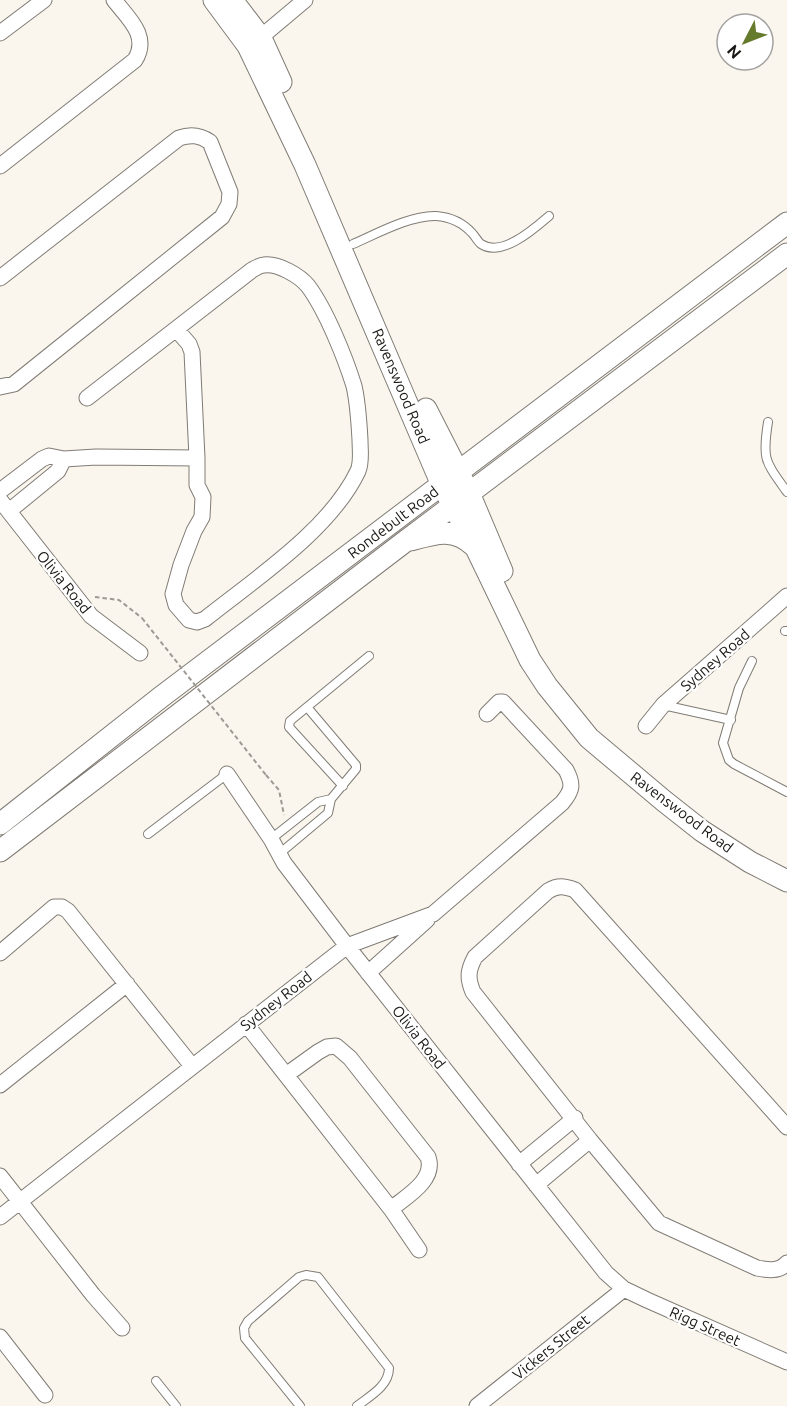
<svg xmlns="http://www.w3.org/2000/svg" width="787" height="1406" viewBox="0 0 787 1406" font-family="Ubuntu,sans-serif">
<style>
.lines{fill:none;stroke-linecap:round;stroke-linejoin:round}
.lane-casing{stroke:#807c75;stroke-width:10}
.street-casing{stroke:#807c75;stroke-width:17}
.secondary-casing{stroke:#807c75;stroke-width:23}
.path{stroke:#9d9a94;stroke-width:2;stroke-dasharray:4.5 3;stroke-linecap:butt}
.lane{stroke:#fff;stroke-width:8}
.street{stroke:#fff;stroke-width:15}
.secondary{stroke:#fff;stroke-width:21}
.path-bridge{stroke:#9d9a94;stroke-width:2;stroke-dasharray:4.5 3;stroke-linecap:butt}
.labels{text-anchor:middle;dominant-baseline:central;stroke-width:4.5;stroke-linejoin:round;paint-order:stroke}
.street-label{font-size:15px;fill:#191714;stroke:#fff}
</style>
<rect width="100%" height="100%" fill="#faf6ee"/>
<g class="lines">
<defs>
<path id="lane" d="M 353,244 C 376,234 411,215 436,216 C 450,217 462,222 472,233 C 475,236 478,242 481,244 C 502,258 535,228 549,216
M 768,422 C 762,460 765,461 787,492
M 785,631 L 787,631
M 752,661 L 739,688 L 723,743 L 729,760 L 734,764 L 787,792
M 663,705 L 731,720
M 307,707 L 356,765 L 356,769 L 331,799
M 343,786 L 289,727 L 290,721 L 369,656
M 148,834 L 227,774
M 271,839 L 318,802 L 331,799 L 328,813 L 279,854
M 156,1381 L 176,1406
M 300,1406 L 245,1338 L 244,1328 L 248,1321 L 299,1277 L 306,1275 L 318,1277 L 389,1368 C 389,1386 370,1396 357,1406"/>
<path id="street" d="M 0,33 L 44,0
M 255,42 L 305,0
M 0,166 L 135,60 C 150,36 128,18 114,0
M 0,278 L 179,138 C 191,134 200,135 210,142 L 230,192 L 229,204 L 222,217 L 14,384 L 0,387
M 87,398 L 176,329
M 0,491 L 42,459 L 49,456 L 64,459 L 96,457 L 197,458 L 197,485 L 203,497 L 202,517 L 194,531 L 181,565 L 173,594 L 176,605 L 189,620 L 197,622 L 205,619 C 255,579 330,530 358,471 C 362,462 360,450 360,440 C 359,422 358,403 354,386 C 345,357 326,310 308,286 C 300,276 278,263 264,265 C 260,265 256,268 252,270 L 176,329 L 189,344 L 192,352 L 197,458
M 0,500 L 91,616 L 140,653
M 9,511 L 58,471 L 64,459
M 646,726 L 663,705 L 787,596
M 227,774 L 271,839 L 284,863 L 347,946 L 606,1273 L 624,1289 L 647,1300 L 787,1362
M 0,953 L 54,907 L 62,907 L 68,911 L 192,1066
M 368,973 L 427,920
M 246,1024 L 391,1209 L 419,1250
M 286,1075 L 318,1052 L 327,1047 L 336,1046 L 350,1058 L 428,1157 C 436,1180 407,1196 391,1209
M 0,1085 L 127,984
M 787,1127 L 575,890 C 564,886 558,885 548,891 L 475,957 C 468,970 467,978 473,992 L 590,1140 L 659,1223 L 757,1268 C 768,1270 779,1272 787,1263
M 519,1164 L 575,1118
M 0,1176 L 93,1295 L 122,1328
M 536,1185 L 590,1140
M 0,1217 L 347,946 L 433,914 L 562,803 C 572,791 574,785 566,770 L 503,702 L 499,702 L 487,714
M 0,1337 L 45,1395
M 477,1406 L 624,1289"/>
<path id="secondary" d="M 214,0 L 248,46 L 305,165 L 442,485 L 475,546 L 530,660 L 547,686 L 589,738 L 664,801 L 702,831 L 750,862 L 787,881
M 232,0 L 261,38 L 281,82
M 426,409 L 469,493 L 502,571
M 411,540 C 436,533 454,527 474,546
M 0,824 L 161,697 L 787,223
M 0,851 L 403,543 L 787,254"/>
</defs>
<use href="#lane" class="lane-casing"/>
<use href="#street" class="street-casing"/>
<use href="#secondary" class="secondary-casing"/>
<path class="path" d="M 95,597 L 119,600 L 142,618
M 266,775 L 279,790 L 284,815"/>
<use href="#lane" class="lane"/>
<use href="#street" class="street"/>
<use href="#secondary" class="secondary"/>
<path class="path-bridge" d="M 142,618 L 266,775"/>
</g>
<g class="labels">
<g class="street-label">
<text transform="translate(401 386) rotate(67)">Ravenswood Road</text>
<text transform="translate(393 522) rotate(-37)">Rondebult Road</text>
<text transform="translate(64 582) rotate(51)">Olivia Road</text>
<text transform="translate(715 660) rotate(-41)">Sydney Road</text>
<text transform="translate(682 812) rotate(37)">Ravenswood Road</text>
<text transform="translate(276 1001) rotate(-38)">Sydney Road</text>
<text transform="translate(419 1037) rotate(52)">Olivia Road</text>
<text transform="translate(705 1326) rotate(24)">Rigg Street</text>
<text transform="translate(551 1347) rotate(-39)">Vickers Street</text>
</g>
</g>
<g transform="translate(745 42) rotate(228)"><circle r="28" fill="#ffffff" stroke="#a3a2a1" stroke-width="1.5"/>
<path d="M0-4.5L10 22L0 15L-10 22Z" fill="#657a2b"/>
<text y="-9" font-size="16" font-weight="bold" text-anchor="middle" fill="#191714">N</text>
</g>
</svg>
